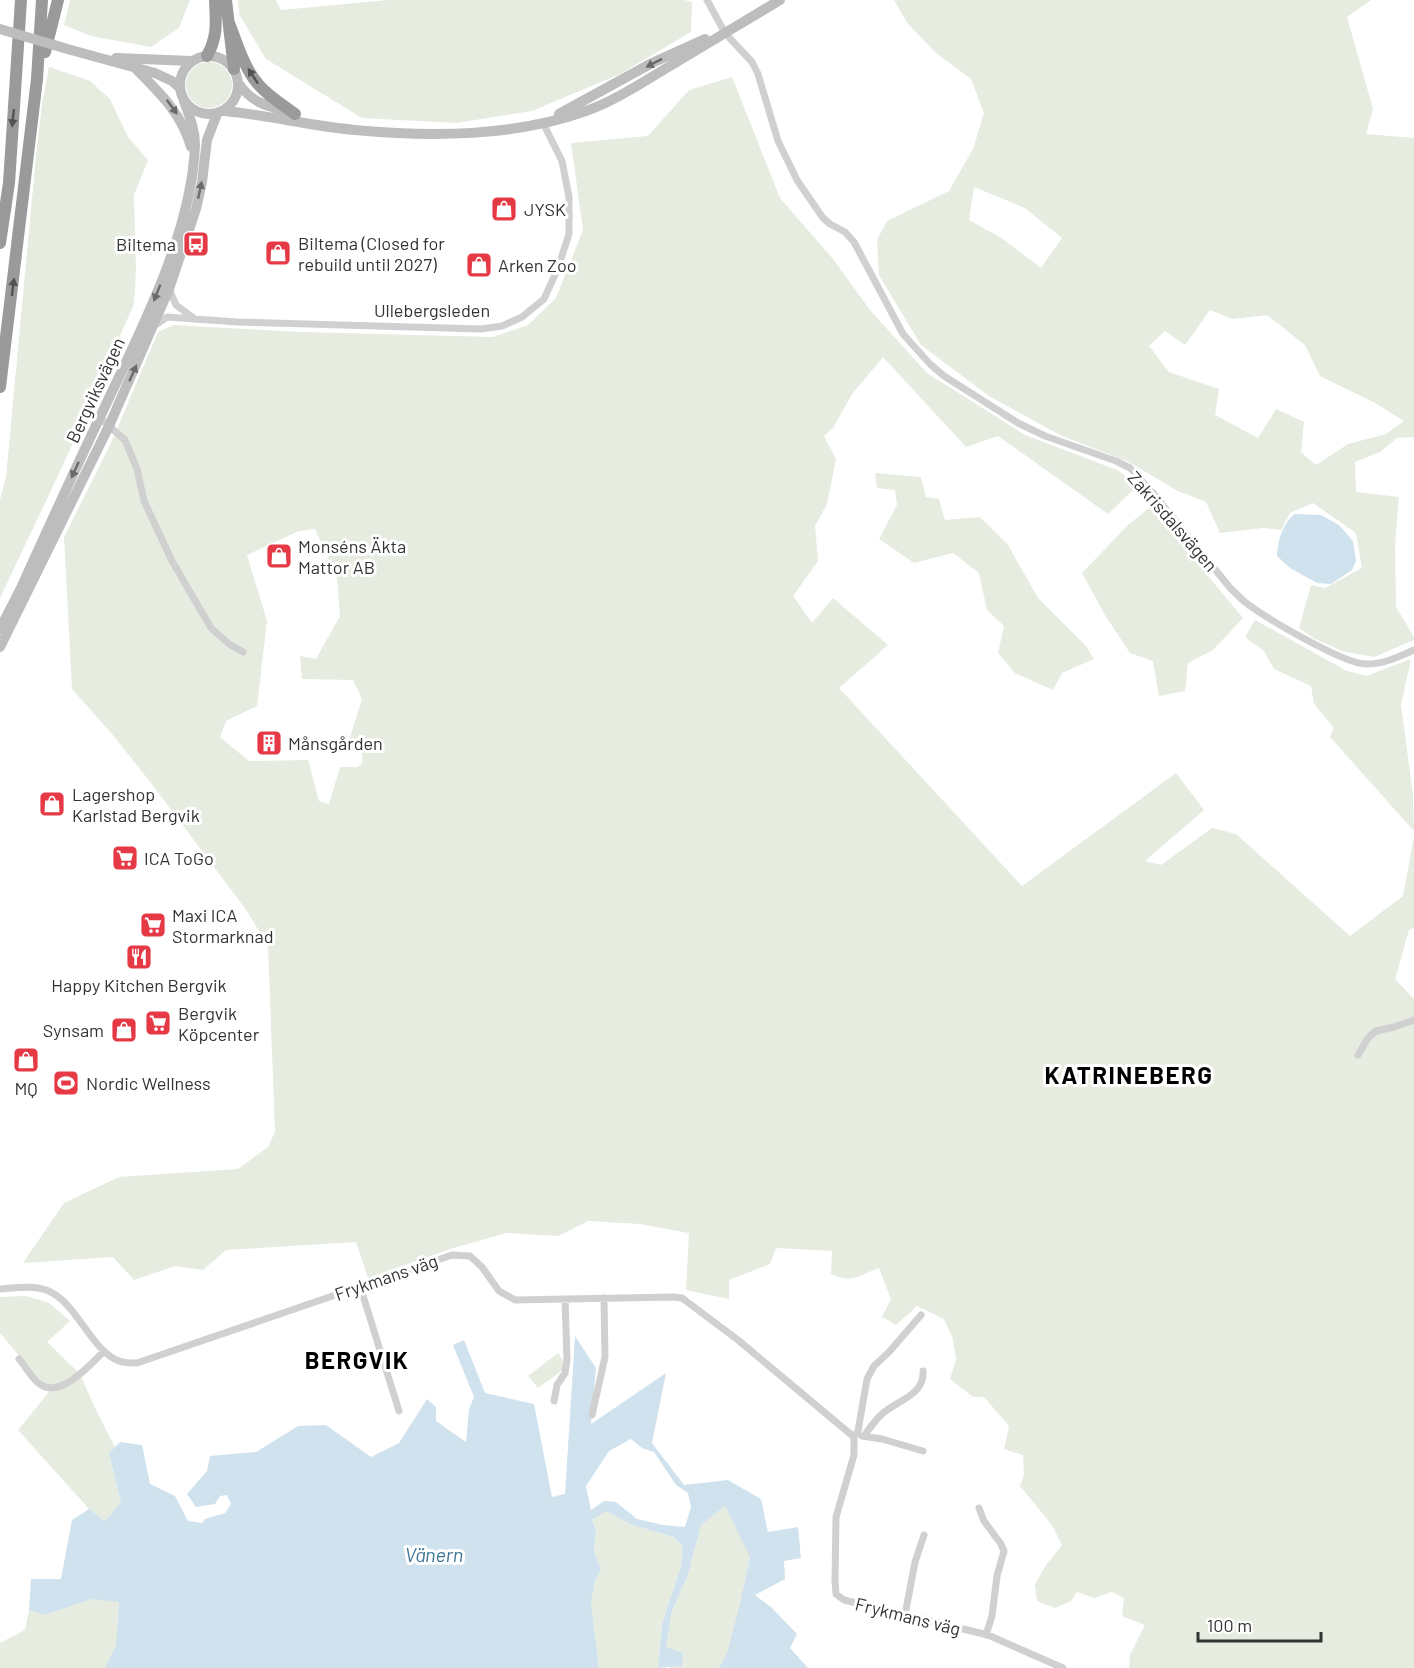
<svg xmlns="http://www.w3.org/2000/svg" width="1414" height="1668" viewBox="0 0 1414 1668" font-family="Barlow,sans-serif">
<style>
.green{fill:#e6ecdf;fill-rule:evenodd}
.water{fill:#cfe2ee;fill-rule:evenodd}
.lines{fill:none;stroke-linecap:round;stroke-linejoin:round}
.street{stroke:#d0d0d0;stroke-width:7}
.secondary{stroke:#bdbdbd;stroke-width:10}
.highway{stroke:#9a9a9a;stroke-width:12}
.secondary-bridge{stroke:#bdbdbd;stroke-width:10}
.oneway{fill:#6a6a6a}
.oneway2{fill:#525252}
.labels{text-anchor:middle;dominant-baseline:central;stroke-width:6;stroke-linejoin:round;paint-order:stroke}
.poi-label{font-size:18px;fill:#333;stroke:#fff;text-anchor:start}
.street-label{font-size:18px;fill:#333;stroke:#fff}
.water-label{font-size:20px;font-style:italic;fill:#3f7597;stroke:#fff}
.district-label{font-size:24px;font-weight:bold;letter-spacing:1.5px;fill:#000;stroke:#fff}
</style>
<rect width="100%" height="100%" fill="#fff"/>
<path class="green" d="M 70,0 L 190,0 L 179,28 L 151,47 L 91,36 L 64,25 Z
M 238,0 L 276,0 L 281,10 L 388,0 L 684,0 L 692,2 L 691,32 L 620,74 L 532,111 L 456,123 L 362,118 L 266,59 L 239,14 Z
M 894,0 L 1371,0 L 1347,17 L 1373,109 L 1366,134 L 1414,138 L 1414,437 L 1397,438 L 1380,452 L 1355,462 L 1356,492 L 1399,497 L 1395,546 L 1396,607 L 1414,637 L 1414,640 L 1374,657 L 1342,651 L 1315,639 L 1299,628 L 1311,585 L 1325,588 L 1362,568 L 1356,533 L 1313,503 L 1290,513 L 1281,530 L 1263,528 L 1220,533 L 1206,502 L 1178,491 L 1127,461 L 1062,436 L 989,396 L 921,345 L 879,275 L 877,240 L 887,221 L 949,191 L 973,149 L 984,113 L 971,79 L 936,53 L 908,24 ZM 974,187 L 1025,208 L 1062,238 L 1041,268 L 1003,239 L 969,220 ZM 1210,310 L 1232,319 L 1267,315 L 1305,345 L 1320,376 L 1373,402 L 1404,421 L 1386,434 L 1348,444 L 1316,465 L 1301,452 L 1304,422 L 1276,409 L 1258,438 L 1215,415 L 1219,389 L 1169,372 L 1149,346 L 1165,331 L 1185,345 Z
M186 85a23 23 0 1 1 46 0a23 23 0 1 1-46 0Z
M 49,67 L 90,81 L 110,99 L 128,137 L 148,160 L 134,195 L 136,269 L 134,304 L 63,465 L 0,598 L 0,500 L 6,477 L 36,156 L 42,104 Z
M 732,77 L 780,198 L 833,259 L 870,310 L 927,373 L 1025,435 L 1117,470 L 1138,485 L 1108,514 L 998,436 L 966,447 L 883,357 L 852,394 L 833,428 L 824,436 L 836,459 L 827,504 L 815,526 L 818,561 L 793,596 L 812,623 L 833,598 L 888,645 L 839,688 L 1022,886 L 1176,773 L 1204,810 L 1145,861 L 1161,865 L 1212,828 L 1236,834 L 1350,936 L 1403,896 L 1414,836 L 1414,928 L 1409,930 L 1395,979 L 1414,999 L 1414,1668 L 1129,1668 L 1130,1655 L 1145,1625 L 1122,1616 L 1124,1598 L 1112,1592 L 1095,1598 L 1077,1592 L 1071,1601 L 1055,1608 L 1037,1601 L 1035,1584 L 1046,1565 L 1062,1545 L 1052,1525 L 1020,1486 L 1024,1475 L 1023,1455 L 1004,1449 L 1009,1426 L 984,1397 L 973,1397 L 950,1379 L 956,1359 L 953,1339 L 944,1319 L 917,1306 L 896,1325 L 882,1317 L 891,1299 L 879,1268 C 859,1275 853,1284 831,1274 L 832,1251 L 776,1248 L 770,1264 L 729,1280 L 729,1299 L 686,1290 L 689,1233 L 640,1224 L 588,1221 L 558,1236 L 506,1233 L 450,1249 L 368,1278 L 356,1242 L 226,1250 L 203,1270 L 175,1266 L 134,1280 L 113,1257 L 23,1263 L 64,1203 L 119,1177 L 238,1169 L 268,1147 L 275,1132 L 268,945 L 244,907 L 151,783 L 112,734 L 72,689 L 64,537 L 111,443 L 158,332 L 174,325 L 301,332 L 493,337 L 528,325 L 556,298 L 583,230 L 571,143 L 648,136 L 689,90 ZM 315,529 L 337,578 L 340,616 L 316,659 L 300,656 L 302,679 L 353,680 L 362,699 L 348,744 L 362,754 L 362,764 L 357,767 L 340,767 L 329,804 L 319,801 L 308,760 L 249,761 L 220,737 L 226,721 L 257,706 L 267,621 L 247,555 L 299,531 Z
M 875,473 L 921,477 L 926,497 L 939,499 L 945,520 L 980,517 L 1008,545 L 1038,598 L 1085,645 L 1094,659 L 1062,673 L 1053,690 L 1015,673 L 998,653 L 1004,626 L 987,610 L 979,573 L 953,553 L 914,563 L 879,539 L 897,505 L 895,490 L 877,488 Z
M 1149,508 L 1183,546 L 1243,618 L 1213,650 L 1188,663 L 1185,691 L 1159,696 L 1153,661 L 1130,653 L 1105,615 L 1082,573 L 1128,525 Z
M 1255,620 L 1345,670 L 1366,676 L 1411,659 L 1401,705 L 1413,795 L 1414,831 L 1330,737 L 1334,728 L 1314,704 L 1311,686 L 1274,669 L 1264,651 L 1245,637 Z
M 26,1296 L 49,1303 L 70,1321 L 47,1342 L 80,1374 L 95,1408 L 115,1447 L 109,1453 L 121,1502 L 105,1521 L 89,1509 L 18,1430 L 49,1392 L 1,1334 L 0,1334 L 0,1297 Z
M 558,1353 L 567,1367 L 538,1388 L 528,1376 Z
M 725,1506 L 750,1556 L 740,1603 L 727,1654 L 719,1668 L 670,1668 L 666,1647 L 672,1611 L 688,1575 L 701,1525 Z
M 606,1511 L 632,1525 L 674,1537 L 683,1547 L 681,1566 L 662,1624 L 658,1668 L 599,1668 L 591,1602 L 595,1580 L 601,1570 L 594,1551 L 596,1531 L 592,1520 Z
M 92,1599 L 119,1601 L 117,1630 L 122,1668 L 0,1668 L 0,1643 L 25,1630 L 29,1610 L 45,1615 Z"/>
<path class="water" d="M 1294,514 L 1321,515 L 1339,525 L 1353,541 L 1356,561 L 1352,570 L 1331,584 L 1317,583 L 1290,568 L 1277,556 C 1278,538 1282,527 1294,514 Z
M 575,1336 L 596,1368 L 591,1424 L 666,1373 L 652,1443 L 684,1485 L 728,1480 L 761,1499 L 768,1532 L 798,1527 L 801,1558 L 784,1561 L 785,1579 L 755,1595 L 772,1608 L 797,1634 L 790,1648 L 808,1668 L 719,1668 L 727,1653 L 740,1603 L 750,1557 L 725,1506 L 701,1525 L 688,1575 L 672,1611 L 666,1647 L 683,1653 L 682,1666 L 658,1668 L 662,1624 L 681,1566 L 683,1547 L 674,1537 L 632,1525 L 606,1511 L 592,1520 L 596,1531 L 594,1551 L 601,1570 L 595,1580 L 591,1602 L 599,1668 L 105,1668 L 116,1645 L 119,1602 L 92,1599 L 45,1615 L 29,1610 L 31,1579 L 61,1579 L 72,1520 L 89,1509 L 105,1521 L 121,1502 L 109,1453 L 120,1442 L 142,1445 L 150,1484 L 175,1496 L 188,1521 L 202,1523 L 205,1519 L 225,1513 L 231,1504 L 227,1495 L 220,1496 L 215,1504 L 196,1507 L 187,1494 L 207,1471 L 210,1456 L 256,1452 L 298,1426 L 326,1425 L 371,1457 L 399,1443 L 427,1399 L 436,1407 L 436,1421 L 466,1442 L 469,1409 L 474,1397 L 453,1345 L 464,1340 L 485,1393 L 534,1404 L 552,1497 L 565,1494 ZM 631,1439 L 642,1448 L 654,1452 L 676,1485 L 688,1493 L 691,1507 L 685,1527 L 663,1525 L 637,1519 L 616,1502 L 604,1501 L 591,1510 L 586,1486 L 609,1451 Z"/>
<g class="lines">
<path class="street" d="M 707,0 L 725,33 L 752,62 L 758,74 L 778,141 L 797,180 L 823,218 L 830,224 L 845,232 L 854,242 L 903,334 L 930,364 L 944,376 L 1018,423 L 1045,436 L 1116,461 L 1130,468 L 1153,493 L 1231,589 C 1236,593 1240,598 1245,602 C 1264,617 1342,663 1365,664 C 1382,665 1398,657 1414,650
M 169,289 L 176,305 L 195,319
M 154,326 L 167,317 L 237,322 L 481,329 L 502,326 L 522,317 L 544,299 L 558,268 L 569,234 L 569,197 L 562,161 L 543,123
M 100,418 L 125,440 L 137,469 L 144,501 L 172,561 L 211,628 L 229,644 L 243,652
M 1358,1055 L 1368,1038 L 1376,1031 L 1394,1027 L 1414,1020
M 360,1286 L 399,1411
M 0,1289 C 15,1288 32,1285 46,1290 C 76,1300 90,1350 119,1361 C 124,1363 131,1363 137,1363 L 452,1255 L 470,1256 L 482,1267 L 499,1291 L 515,1300 L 673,1297 L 682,1298 L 738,1340 L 854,1437 L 854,1455 L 836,1517 L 835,1581 L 836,1594 L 844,1600 L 988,1635 L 1063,1668
M 19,1359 C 25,1366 30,1375 37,1382 C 58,1402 90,1365 104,1351
M 554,1401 L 557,1385 L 565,1373 L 567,1360 L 565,1299
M 592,1415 L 605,1357 L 604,1298
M 862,1436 L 882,1439 L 923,1451
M 864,1436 C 870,1428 875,1420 882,1414 C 896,1401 925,1395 923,1371
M 854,1437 L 858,1431 L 867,1379 L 874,1366 L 889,1352 L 921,1315
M 979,1508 L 984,1521 L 1001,1544 L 1004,1551 L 997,1576 L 992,1616 L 986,1635
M 905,1615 L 915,1562 L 924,1535"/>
<path class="secondary" d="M 71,50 L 155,73 L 172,81 L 180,88
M180 85a29 29 0 1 1 58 0a29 29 0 1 1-58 0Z
M 116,58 L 192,61
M 137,70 C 160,93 182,114 191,147
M 239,84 C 253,104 268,106 290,112
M 224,111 C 268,115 311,126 355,130 C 431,137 513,137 586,111 C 615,101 643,82 670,66 C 707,44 743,22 780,0
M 559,114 L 652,63 L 705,39
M 0,629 L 21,588 C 50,524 79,461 109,398 C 145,322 192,229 195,145 C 195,129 189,115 184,101
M 0,647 L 109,426 L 169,289 L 196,209 L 202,182 L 207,140 L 217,114"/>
<path class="highway" d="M 226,0 L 234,69
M 229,23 C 237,43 244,68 258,84 C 268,96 283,105 295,114
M 45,52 L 58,0
M 207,56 C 218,36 216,22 215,0
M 0,243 L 9,183 L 21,0
M 0,387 L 37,79 L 42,0"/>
<path class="secondary-bridge" d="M 0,29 L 71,50"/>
</g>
<defs><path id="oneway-solid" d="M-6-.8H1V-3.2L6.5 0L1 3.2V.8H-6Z" transform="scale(1.5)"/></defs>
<g class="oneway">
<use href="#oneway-solid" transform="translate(654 63) rotate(153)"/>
<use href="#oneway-solid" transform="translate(172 107) rotate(54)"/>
<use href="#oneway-solid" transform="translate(200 190) rotate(-78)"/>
<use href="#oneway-solid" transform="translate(157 293) rotate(112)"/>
<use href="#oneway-solid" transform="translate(133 373) rotate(-66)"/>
<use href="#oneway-solid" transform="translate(75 470) rotate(115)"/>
</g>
<g class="oneway2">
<use href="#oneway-solid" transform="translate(253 76) rotate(-123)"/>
<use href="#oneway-solid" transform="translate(13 118) rotate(96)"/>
<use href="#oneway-solid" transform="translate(13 287) rotate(-83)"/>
</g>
<defs>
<symbol id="shop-square" viewBox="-11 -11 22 22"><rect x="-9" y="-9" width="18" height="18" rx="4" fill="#e63946" stroke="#fff"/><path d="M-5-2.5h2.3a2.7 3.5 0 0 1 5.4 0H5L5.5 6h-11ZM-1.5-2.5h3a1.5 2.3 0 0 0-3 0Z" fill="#fff"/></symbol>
<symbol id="bus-square" viewBox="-11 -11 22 22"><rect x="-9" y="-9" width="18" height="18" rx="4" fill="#e63946" stroke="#fff"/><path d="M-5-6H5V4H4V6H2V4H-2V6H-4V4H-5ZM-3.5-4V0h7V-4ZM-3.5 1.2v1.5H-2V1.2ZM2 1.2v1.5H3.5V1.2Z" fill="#fff"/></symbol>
<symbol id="building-square" viewBox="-11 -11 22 22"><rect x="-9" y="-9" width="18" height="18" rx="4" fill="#e63946" stroke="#fff"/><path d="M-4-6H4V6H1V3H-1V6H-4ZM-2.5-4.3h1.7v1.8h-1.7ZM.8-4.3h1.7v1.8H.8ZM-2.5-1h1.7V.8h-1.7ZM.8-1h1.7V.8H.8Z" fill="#fff"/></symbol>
<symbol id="supermarket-square" viewBox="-11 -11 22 22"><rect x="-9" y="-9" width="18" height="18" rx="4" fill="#e63946" stroke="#fff"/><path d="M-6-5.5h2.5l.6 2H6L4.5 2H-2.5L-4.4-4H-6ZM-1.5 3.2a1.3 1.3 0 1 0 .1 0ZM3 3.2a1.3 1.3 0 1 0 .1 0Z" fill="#fff"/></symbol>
<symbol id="restaurant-square" viewBox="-11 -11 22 22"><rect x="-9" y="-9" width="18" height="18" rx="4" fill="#e63946" stroke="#fff"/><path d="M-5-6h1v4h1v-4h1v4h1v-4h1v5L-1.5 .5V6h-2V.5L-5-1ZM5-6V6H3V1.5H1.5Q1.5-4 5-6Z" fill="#fff"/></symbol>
<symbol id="stadium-square" viewBox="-11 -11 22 22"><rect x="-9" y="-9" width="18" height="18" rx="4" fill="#e63946" stroke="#fff"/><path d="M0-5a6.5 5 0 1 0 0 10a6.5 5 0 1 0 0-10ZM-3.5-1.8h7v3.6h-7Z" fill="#fff"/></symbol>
</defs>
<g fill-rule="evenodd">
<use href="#shop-square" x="489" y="194" width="30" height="30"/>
<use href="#bus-square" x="181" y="229" width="30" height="30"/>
<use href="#shop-square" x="263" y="238" width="30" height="30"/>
<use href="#shop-square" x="464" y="250" width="30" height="30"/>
<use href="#shop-square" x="264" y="541" width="30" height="30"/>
<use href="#building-square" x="254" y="728" width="30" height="30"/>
<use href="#shop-square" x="37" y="789" width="30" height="30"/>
<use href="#supermarket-square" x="110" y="843" width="30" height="30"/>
<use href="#supermarket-square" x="138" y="910" width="30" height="30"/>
<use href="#restaurant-square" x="124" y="942" width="30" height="30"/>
<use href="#supermarket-square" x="143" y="1008" width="30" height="30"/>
<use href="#shop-square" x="109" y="1015" width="30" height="30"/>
<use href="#shop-square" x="11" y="1045" width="30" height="30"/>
<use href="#stadium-square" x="51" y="1068" width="30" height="30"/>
</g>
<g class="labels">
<g class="poi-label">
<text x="524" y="209">JYSK</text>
<text x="298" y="243">Biltema (Closed for<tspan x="298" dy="21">rebuild until 2027)</tspan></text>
<text x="176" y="244" text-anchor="end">Biltema</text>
<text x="498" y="265">Arken Zoo</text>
<text x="298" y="546">Monséns Äkta<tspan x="298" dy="21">Mattor AB</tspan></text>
<text x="288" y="743">Månsgården</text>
<text x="72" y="794">Lagershop<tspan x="72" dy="21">Karlstad Bergvik</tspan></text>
<text x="144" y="858">ICA ToGo</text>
<text x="172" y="915">Maxi ICA<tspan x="172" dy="21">Stormarknad</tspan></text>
<text x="139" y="985" text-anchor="middle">Happy Kitchen Bergvik</text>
<text x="178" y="1013">Bergvik<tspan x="178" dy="21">Köpcenter</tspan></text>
<text x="104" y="1030" text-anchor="end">Synsam</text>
<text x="86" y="1083">Nordic Wellness</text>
<text x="26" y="1088" text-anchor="middle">MQ</text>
</g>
<g class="street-label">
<text x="432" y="310">Ullebergsleden</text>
<text transform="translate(95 390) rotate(-65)">Bergviksvägen</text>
<text transform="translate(1173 521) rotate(49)">Zakrisdalsvägen</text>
<text transform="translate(386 1277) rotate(-19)">Frykmans väg</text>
<text transform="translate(908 1616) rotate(14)">Frykmans väg</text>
</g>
<g class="water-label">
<text x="434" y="1554">Vänern</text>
</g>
<g class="district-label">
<text x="1129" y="1074">KATRINEBERG</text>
<text x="357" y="1359">BERGVIK</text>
</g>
</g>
<path d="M1198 1632v9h123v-9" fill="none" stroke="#333333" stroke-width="3"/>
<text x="1207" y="1632" font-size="18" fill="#333333" stroke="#ffffff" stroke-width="4.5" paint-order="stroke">100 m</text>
</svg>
